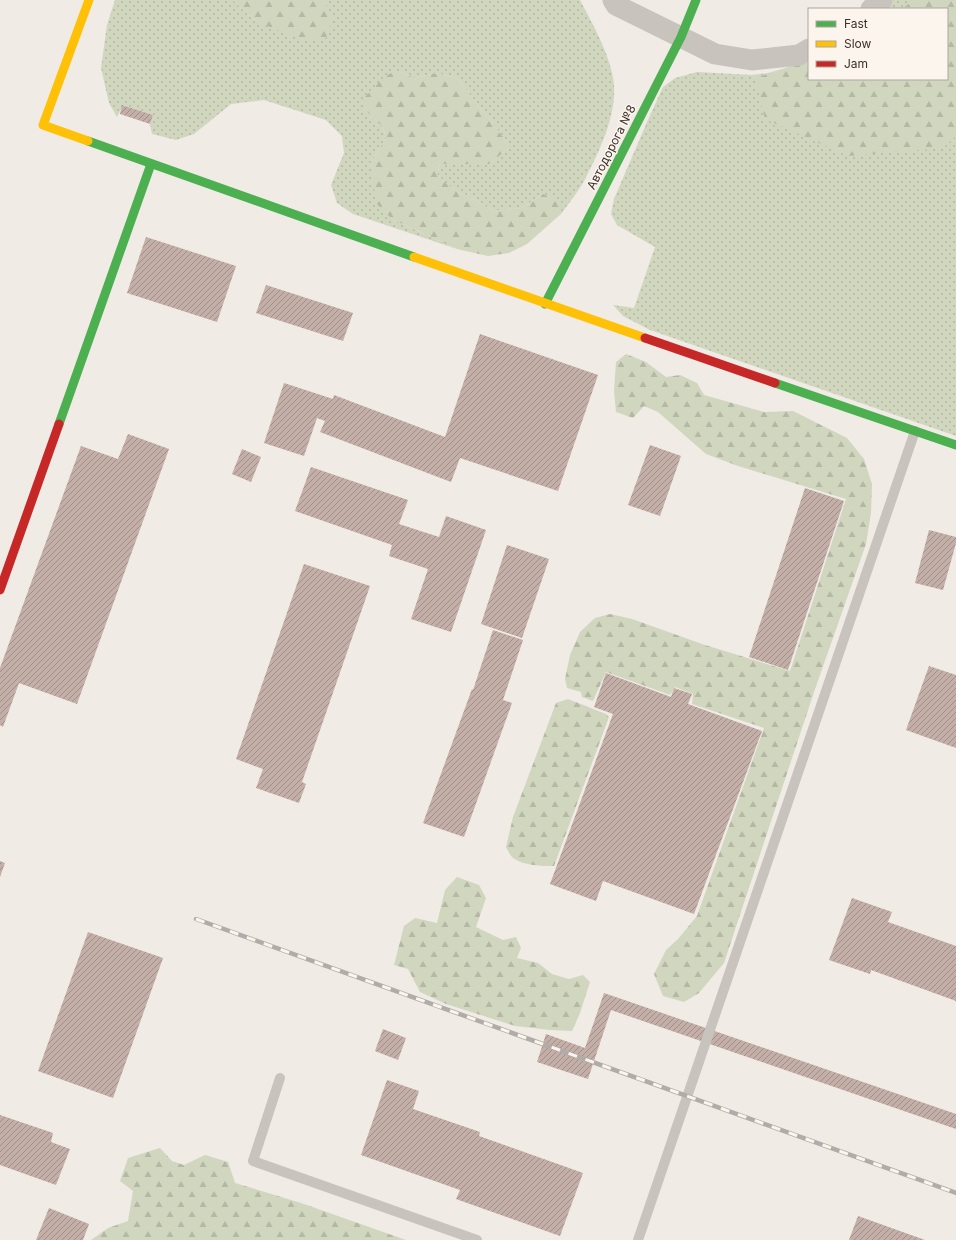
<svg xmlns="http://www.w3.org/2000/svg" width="956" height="1240" viewBox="0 0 956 1240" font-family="Inter,sans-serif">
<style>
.green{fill:url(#green-dots)}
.forest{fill:url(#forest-firs)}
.building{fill:url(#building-hatch)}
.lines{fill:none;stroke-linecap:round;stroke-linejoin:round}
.lane{stroke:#c9c3be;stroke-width:10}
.street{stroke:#c9c3be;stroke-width:21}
.fast{stroke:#4caf50;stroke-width:9}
.slow{stroke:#ffc107;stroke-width:9}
.jam{stroke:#c62828;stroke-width:9}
.rail-casing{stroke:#b1aca8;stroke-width:4.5}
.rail{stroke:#fbf5ee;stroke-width:3;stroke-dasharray:9;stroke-linecap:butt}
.labels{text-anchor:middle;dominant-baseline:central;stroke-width:3;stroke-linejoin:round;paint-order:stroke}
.street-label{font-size:12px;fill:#3b302b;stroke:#fbf5ee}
</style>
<defs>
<pattern id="green-dots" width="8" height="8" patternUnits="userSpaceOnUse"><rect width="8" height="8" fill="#d1d6bf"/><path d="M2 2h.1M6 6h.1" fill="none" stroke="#b4b8a4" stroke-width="1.8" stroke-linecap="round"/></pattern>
<pattern id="forest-firs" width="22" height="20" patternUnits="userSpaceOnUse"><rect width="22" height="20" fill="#d1d6bf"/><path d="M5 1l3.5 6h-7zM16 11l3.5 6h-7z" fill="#b4b8a4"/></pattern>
<pattern id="building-hatch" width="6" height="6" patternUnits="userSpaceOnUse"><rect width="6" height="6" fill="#c3afa7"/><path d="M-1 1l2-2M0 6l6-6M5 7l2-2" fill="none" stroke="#a08f88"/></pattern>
</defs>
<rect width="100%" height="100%" fill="#f0ebe5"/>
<path class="green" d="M 115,0 L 233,0 L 256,22 L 334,18 L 322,0 L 580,0 C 592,23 606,47 612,73 C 621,108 600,150 584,181 C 578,192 569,203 561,214 L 561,203 L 543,194 L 522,208 L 495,211 L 452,188 L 437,175 L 440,164 L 489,164 L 509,148 L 503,137 L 457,78 L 435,73 L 415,78 L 396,71 L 364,109 L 383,127 L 386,138 L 370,164 L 392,219 L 457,249 L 353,214 L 337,203 L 331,185 L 344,153 L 342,136 L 326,120 L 264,100 L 231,104 L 194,134 L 176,140 L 152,134 L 150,124 L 153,115 L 123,105 L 117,117 L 109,103 L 101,68 L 107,25 Z
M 892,0 L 956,0 L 956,436 L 650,330 L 623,316 L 613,305 L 634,308 L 655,247 L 617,225 L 611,214 L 614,199 L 647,122 L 663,87 L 675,78 L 697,72 L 752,75 L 768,73 L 805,63 L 809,79 L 947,79 L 947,9 L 881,9 Z"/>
<path class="forest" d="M 233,0 L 322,0 L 334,17 L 326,38 L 309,42 L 256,22 Z
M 914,0 L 956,0 L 956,136 L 943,148 L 848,156 L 765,119 L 755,78 L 809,60 L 809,79 L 947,79 L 947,9 L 902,9 Z
M 396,71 L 415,78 L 435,73 L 457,78 L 503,137 L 509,148 L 489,164 L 440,164 L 437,175 L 452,188 L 495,211 L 522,208 L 543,194 L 562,203 L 561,214 L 527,244 L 509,253 L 488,256 L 457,249 L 392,219 L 377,204 L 370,164 L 386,138 L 383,127 L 364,109 L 364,98 L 385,76 Z
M 626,354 L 646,362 L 666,377 L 680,375 L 697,383 L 704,395 L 764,412 L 793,411 L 847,438 L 864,459 L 872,484 L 871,513 L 866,544 L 814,692 L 724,963 L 699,993 L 684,1002 L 663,996 L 654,974 L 666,950 L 678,939 L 697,916 L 764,728 L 692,704 L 693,694 L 675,687 L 670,695 L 606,672 L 593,701 L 582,697 L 581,692 L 567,688 L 565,679 L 570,655 L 580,632 L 595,618 L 610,614 L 632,619 L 705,645 L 790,671 L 846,499 L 738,466 L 706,454 L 658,412 L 644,406 L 633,418 L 616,412 L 614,391 L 616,362 Z
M 568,699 L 606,714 L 609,717 L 554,866 C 541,866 525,866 513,858 C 510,855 508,851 506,847 L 513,817 L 556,703 Z
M 457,877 L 479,885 L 486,898 L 476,927 L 503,940 L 516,937 L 521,948 L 517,958 L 538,963 L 552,974 L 569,979 L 583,975 L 590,982 L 580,1013 L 572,1031 L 550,1030 L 515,1026 L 446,1004 L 420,992 L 408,969 L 394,965 L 404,926 L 415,918 L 437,923 L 445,890 Z
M 160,1148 L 172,1161 L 184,1165 L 205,1155 L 228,1162 L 235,1183 L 301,1203 L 406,1240 L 91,1240 L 108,1228 L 128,1221 L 133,1191 L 120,1181 L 128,1158 Z"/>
<path class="building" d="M 122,105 L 153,115 L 150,124 L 120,114 Z
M 146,237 L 236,266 L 217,322 L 127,293 Z
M 266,285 L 353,313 L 343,341 L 256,313 Z
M 480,334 L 598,375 L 558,491 L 460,458 L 451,482 L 320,432 L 325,421 L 317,418 L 304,456 L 264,443 L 284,383 L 333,399 L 334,395 L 445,437 Z
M 128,434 L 169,449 L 77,704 L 19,683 L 3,727 L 0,725 L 0,668 L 81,446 L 118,459 Z
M 650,445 L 681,456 L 660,516 L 628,505 Z
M 242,449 L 261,457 L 251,482 L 232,474 Z
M 311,467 L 408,500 L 399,524 L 439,537 L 446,516 L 486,530 L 451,632 L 411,619 L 428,569 L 389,556 L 392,545 L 295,511 Z
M 805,488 L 844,501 L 788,670 L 749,657 Z
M 929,530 L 956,537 L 956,543 L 943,590 L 915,583 Z
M 507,545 L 549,559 L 522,638 L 481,624 Z
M 304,564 L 370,586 L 302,782 L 306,784 L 299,803 L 256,788 L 263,769 L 236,759 Z
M 493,630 L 523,640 L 503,700 L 512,703 L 464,837 L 423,823 L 472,689 L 473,690 Z
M 929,666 L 956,675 L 956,748 L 906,730 Z
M 606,673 L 671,697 L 674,688 L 692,694 L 688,704 L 762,731 L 694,914 L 603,881 L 596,901 L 550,884 L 613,714 L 594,707 Z
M 0,861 L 5,863 L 0,877 Z
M 852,898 L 892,912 L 888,922 L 956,946 L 956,1001 L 871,970 L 870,974 L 829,960 Z
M 88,932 L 163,958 L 113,1098 L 38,1071 Z
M 604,993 L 956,1114 L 956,1129 L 611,1010 L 588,1079 L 537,1062 L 546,1034 L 585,1048 Z
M 383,1029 L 406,1038 L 398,1060 L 375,1051 Z
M 387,1080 L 419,1091 L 413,1109 L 480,1132 L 479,1136 L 583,1173 L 560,1236 L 456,1199 L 460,1190 L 361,1155 Z
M 0,1115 L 53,1133 L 51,1142 L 70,1149 L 56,1185 L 0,1165 Z
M 49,1208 L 89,1224 L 83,1240 L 36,1240 Z
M 858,1216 L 925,1240 L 849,1240 Z"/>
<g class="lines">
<path class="lane" d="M 280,1078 L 253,1161 L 477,1240
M 638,1240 L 915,431"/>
<path class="street" d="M 613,0 L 616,5 L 715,54 L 752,60 L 799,55 L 809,49
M 871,9 L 882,0"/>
<path class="fast" d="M 88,141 L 414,257
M 545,304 L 681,37 L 696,0
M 775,383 L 956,445
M 59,424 L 151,164"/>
<path class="slow" d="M 88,141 L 43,125 L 89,0
M 414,257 L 645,338"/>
<path class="jam" d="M 645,338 L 775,383
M 0,590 L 59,424"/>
<defs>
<path id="rail" d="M 196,919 L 956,1193"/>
</defs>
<use href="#rail" class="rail-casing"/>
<use href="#rail" class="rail"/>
</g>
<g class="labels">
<g class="street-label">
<text transform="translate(611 147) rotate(-63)">Автодорога №8</text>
</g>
</g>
<rect x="808" y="8" width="140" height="72" fill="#fbf5ee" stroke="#aea6a0"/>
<rect x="816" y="21" width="20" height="6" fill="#4caf50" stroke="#aea6a0"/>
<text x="844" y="28" font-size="12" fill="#3b302b">Fast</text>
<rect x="816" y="41" width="20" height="6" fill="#ffc107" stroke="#aea6a0"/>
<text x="844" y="48" font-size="12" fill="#3b302b">Slow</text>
<rect x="816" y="61" width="20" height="6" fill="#c62828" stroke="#aea6a0"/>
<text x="844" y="68" font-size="12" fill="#3b302b">Jam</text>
</svg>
